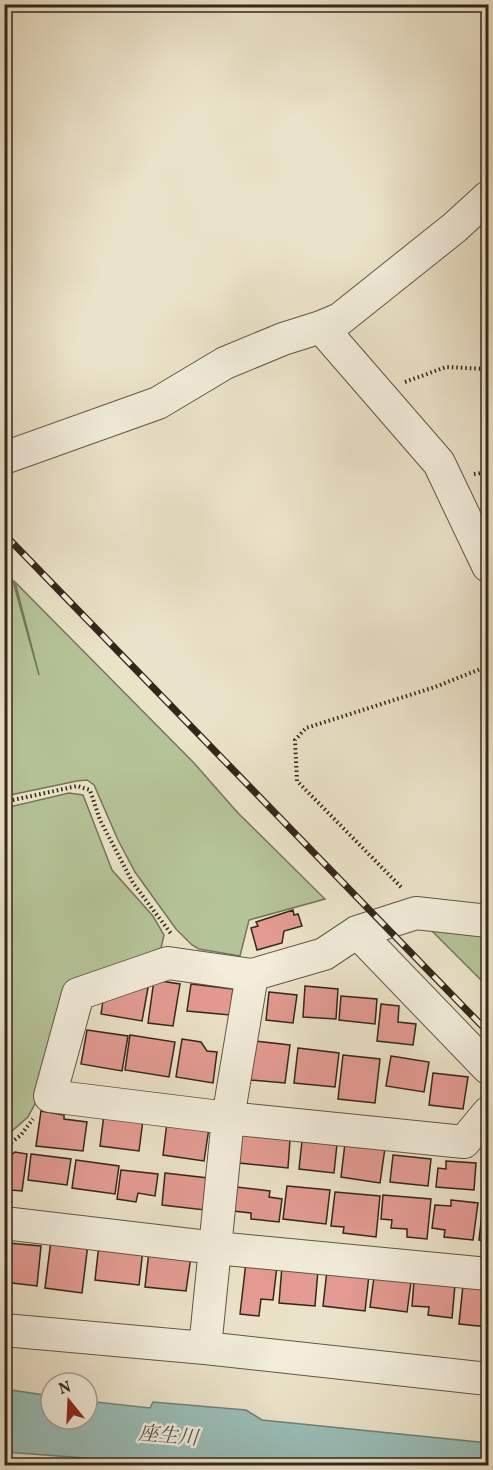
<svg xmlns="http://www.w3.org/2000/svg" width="493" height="1470" viewBox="0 0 493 1470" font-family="Vollkorn,'Noto Serif JP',serif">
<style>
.green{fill:#b5c498;stroke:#747659;stroke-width:1.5}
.water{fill:#98beb8;stroke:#708279;stroke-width:1.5}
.building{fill:#e49b93;stroke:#33271a;stroke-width:1.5}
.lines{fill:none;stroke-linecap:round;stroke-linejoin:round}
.minor-casing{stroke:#615646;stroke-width:34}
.path{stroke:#33271a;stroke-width:4;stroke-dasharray:1.5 3;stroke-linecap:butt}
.minor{stroke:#f2eddc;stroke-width:32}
.rail-casing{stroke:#33271a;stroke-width:7}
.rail{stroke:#f2eddc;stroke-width:4.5;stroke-dasharray:14;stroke-linecap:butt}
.labels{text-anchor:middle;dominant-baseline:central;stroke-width:5;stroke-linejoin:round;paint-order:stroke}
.water-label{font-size:20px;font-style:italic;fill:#515449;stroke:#f2eddc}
</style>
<rect width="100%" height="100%" fill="#ebe3c9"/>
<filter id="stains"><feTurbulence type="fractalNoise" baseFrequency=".00333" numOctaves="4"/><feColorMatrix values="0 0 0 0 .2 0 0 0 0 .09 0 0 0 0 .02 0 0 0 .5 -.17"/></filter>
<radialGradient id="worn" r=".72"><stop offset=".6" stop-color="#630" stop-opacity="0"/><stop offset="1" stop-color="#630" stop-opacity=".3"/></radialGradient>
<path class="green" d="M 5,571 L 13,581 L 39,675 L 15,582 L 194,763 L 238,813 L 325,899 L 249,920 L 240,956 L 199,949 L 192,945 L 176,929 L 135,872 L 118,840 L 94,785 L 87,780 L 77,781 L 5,796 Z
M 69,793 L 83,795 L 112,870 L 153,916 L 164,935 L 161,948 L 70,985 L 38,1098 L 28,1117 L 5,1137 L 5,808 Z
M 426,925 L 488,931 L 488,987 Z"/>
<path class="water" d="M 4,1389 L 51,1396 L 51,1419 L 87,1419 L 87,1401 L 150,1408 L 153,1402 L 246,1410 L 262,1420 L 488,1443 L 488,1465 L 191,1466 L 5,1452 Z"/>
<path class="building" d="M 293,910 L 294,915 L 298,914 L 302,926 L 284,931 L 282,943 L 257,950 L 251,928 L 258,926 L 256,922 Z
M 154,980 L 180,984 L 173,1026 L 148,1023 Z
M 149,982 L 142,1021 L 101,1014 L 104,994 Z
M 191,984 L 233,989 L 230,1015 L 187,1011 Z
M 305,986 L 338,989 L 336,1019 L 303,1017 Z
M 269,992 L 297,995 L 293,1023 L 266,1020 Z
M 341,996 L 377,999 L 375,1024 L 339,1020 Z
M 381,1004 L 399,1006 L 398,1022 L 416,1024 L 413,1045 L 377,1041 Z
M 87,1030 L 128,1036 L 122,1071 L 81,1064 Z
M 130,1035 L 175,1042 L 169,1077 L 125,1070 Z
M 182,1039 L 201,1042 L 207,1051 L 217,1052 L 213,1083 L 176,1077 Z
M 255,1041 L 290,1045 L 285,1083 L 250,1080 Z
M 298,1048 L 339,1053 L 335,1087 L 294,1083 Z
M 343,1055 L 380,1059 L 375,1103 L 338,1099 Z
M 391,1056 L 429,1062 L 424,1092 L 386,1086 Z
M 433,1073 L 468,1077 L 463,1109 L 429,1105 Z
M 41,1111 L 64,1115 L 64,1119 L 87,1122 L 83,1151 L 36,1146 Z
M 104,1114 L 143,1120 L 139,1151 L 100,1146 Z
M 167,1122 L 209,1128 L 204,1161 L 163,1155 Z
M 241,1135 L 290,1140 L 288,1168 L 239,1163 Z
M 302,1141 L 337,1144 L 334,1173 L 299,1169 Z
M 345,1143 L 385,1148 L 380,1183 L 341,1177 Z
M 15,1152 L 27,1154 L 22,1191 L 11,1190 L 10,1198 L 4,1197 L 4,1161 Z
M 31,1154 L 71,1159 L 67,1185 L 28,1180 Z
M 393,1155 L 431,1159 L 428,1186 L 390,1182 Z
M 76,1160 L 119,1166 L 115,1194 L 72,1188 Z
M 446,1161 L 476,1163 L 474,1190 L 436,1187 L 438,1168 L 446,1169 Z
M 121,1170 L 158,1174 L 155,1196 L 138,1193 L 136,1202 L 117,1199 Z
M 165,1173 L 208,1178 L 205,1210 L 162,1205 Z
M 287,1186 L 330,1190 L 326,1224 L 283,1219 Z
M 236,1187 L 270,1191 L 269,1197 L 282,1199 L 279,1222 L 251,1219 L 251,1213 L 233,1211 Z
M 335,1192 L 380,1196 L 376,1237 L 343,1233 L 344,1227 L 331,1226 Z
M 383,1195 L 431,1199 L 427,1239 L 407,1237 L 407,1229 L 391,1228 L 392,1220 L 381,1219 Z
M 451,1200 L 478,1203 L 473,1240 L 444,1237 L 445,1230 L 432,1228 L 435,1205 L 451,1206 Z
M 483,1205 L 488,1206 L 488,1241 L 479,1240 Z
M 51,1240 L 88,1244 L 82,1293 L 45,1288 Z
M 8,1243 L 41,1246 L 37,1286 L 4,1282 Z
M 99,1244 L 143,1249 L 139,1285 L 95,1280 Z
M 149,1251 L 191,1256 L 186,1291 L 145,1287 Z
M 246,1262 L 277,1266 L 273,1300 L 261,1299 L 259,1316 L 240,1314 Z
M 282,1266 L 318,1270 L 315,1306 L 279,1303 Z
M 327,1270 L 369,1275 L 365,1311 L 323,1306 Z
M 374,1277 L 411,1282 L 407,1312 L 370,1307 Z
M 414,1281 L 455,1285 L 452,1318 L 428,1315 L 429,1307 L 412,1306 Z
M 463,1285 L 488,1288 L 488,1327 L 459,1324 Z"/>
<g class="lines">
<defs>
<path id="minor" d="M 321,327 L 439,463 L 488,566
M 4,458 L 158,403 L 225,363 L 283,339 L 321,327 L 340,319 L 454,228 L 488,197
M 488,921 L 416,913 L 357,932 L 324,954 L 252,975 L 168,963 L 78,994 L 50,1096 L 228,1118 L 464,1142 L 488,1113
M 357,932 L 488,1068
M 4,1223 L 216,1248 L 488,1274
M 4,1330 L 205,1348 L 488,1379
M 205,1348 L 228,1118 L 252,975"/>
</defs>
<use href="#minor" class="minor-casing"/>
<path class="path" d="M 405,382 L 446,367 L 488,369
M 474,474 L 488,472
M 4,802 L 77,786 L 90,790 L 100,820 L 133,883 L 172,935
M 401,887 L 297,781 L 295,740 L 306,728 L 435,687 L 488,666
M 4,1148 L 21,1135 L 33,1119"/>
<use href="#minor" class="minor"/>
<defs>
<path id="rail" d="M 4,534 L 488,1032"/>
</defs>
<use href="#rail" class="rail-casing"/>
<use href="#rail" class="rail"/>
</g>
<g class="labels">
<g class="water-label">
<text transform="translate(168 1437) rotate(5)">座生川</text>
</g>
</g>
<rect width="493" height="1470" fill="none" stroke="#ebe3c9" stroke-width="24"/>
<rect x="6" y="6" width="481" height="1458" fill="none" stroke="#33271a" stroke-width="3"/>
<rect x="12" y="12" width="469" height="1446" fill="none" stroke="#33271a" stroke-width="1.5"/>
<g transform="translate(69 1401) rotate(342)"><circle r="28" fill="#f2eddc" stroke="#a69e8e" stroke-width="1.5"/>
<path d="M0-4.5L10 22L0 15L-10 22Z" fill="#8f2418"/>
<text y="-9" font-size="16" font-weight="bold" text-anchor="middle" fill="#33271a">N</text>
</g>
<rect width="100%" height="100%" filter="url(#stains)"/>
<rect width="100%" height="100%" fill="url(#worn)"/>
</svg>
